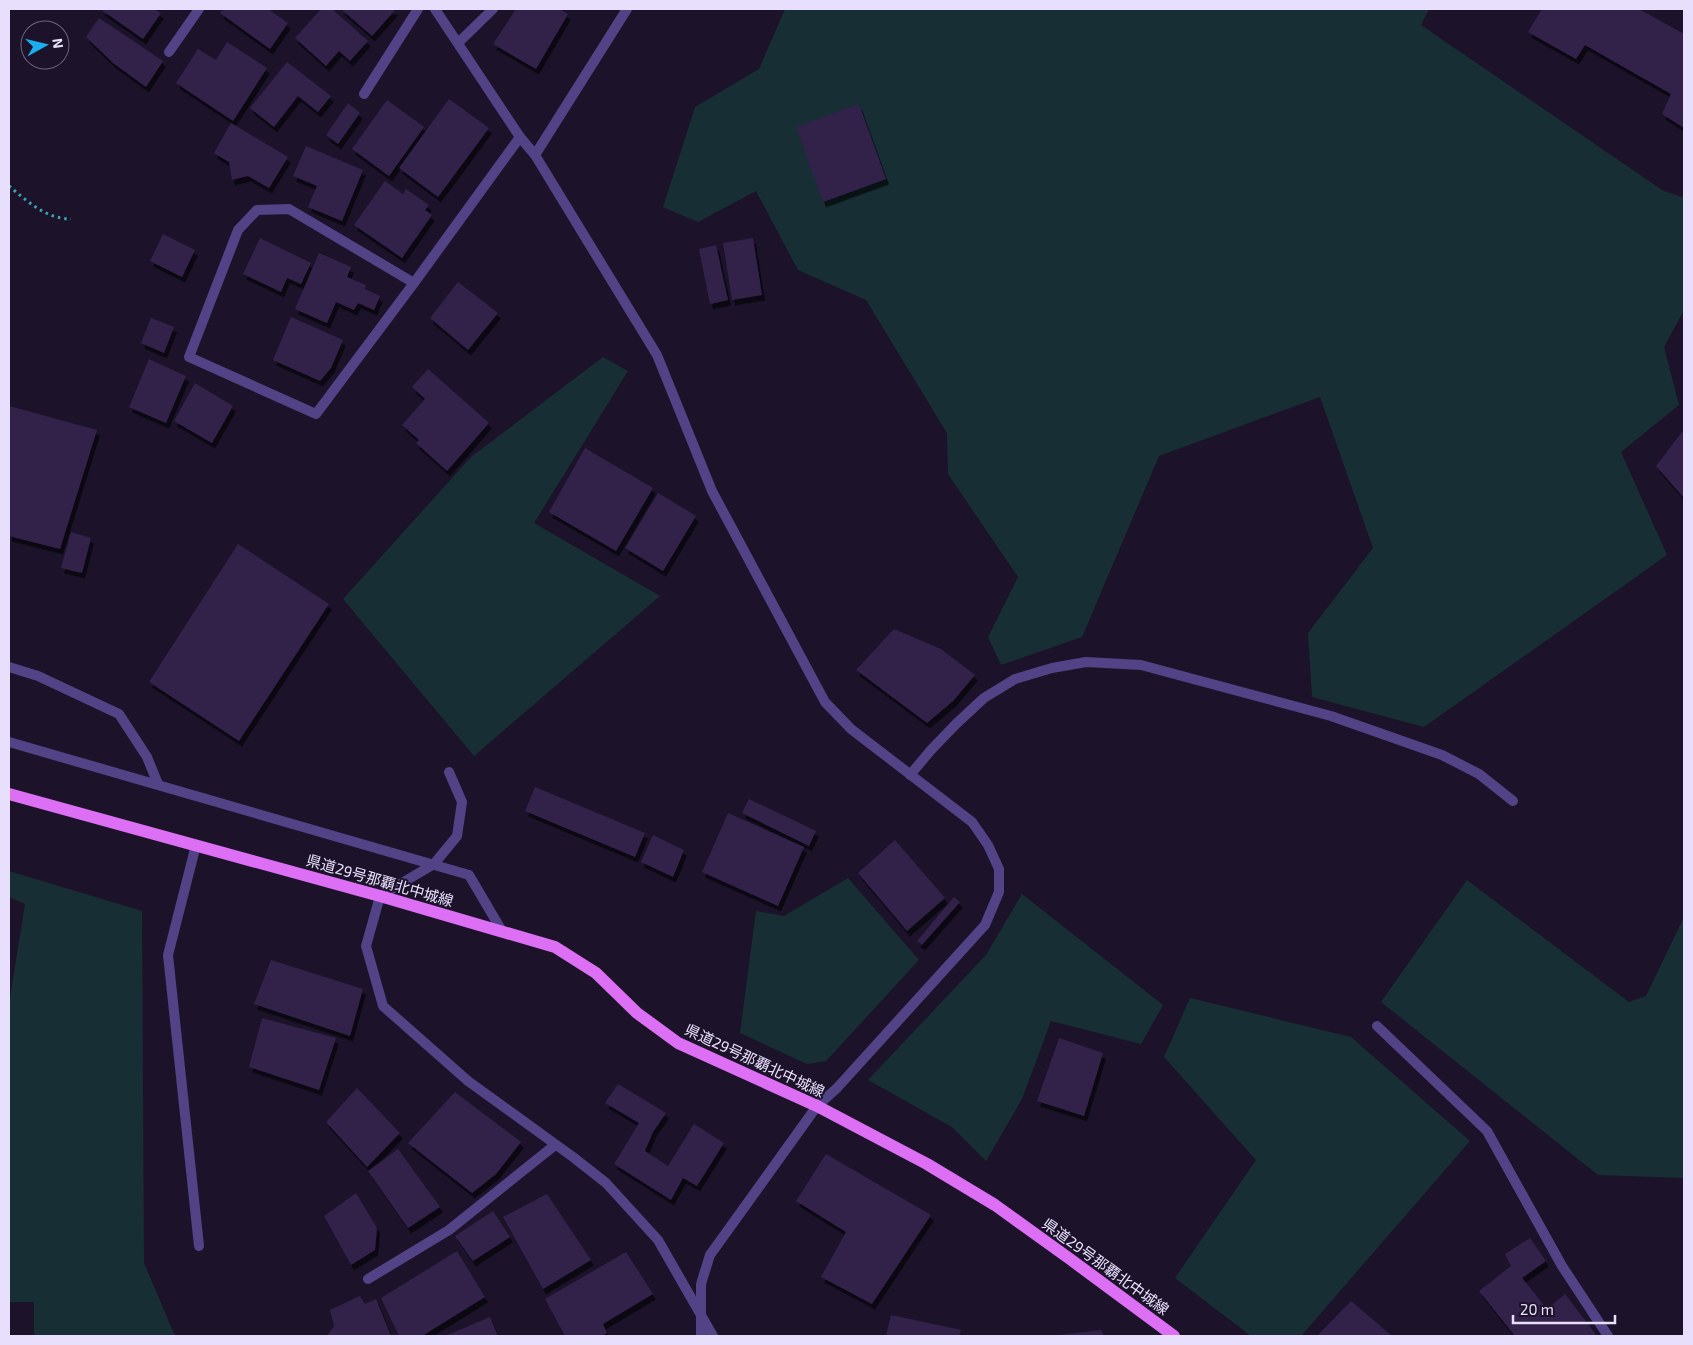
<svg xmlns="http://www.w3.org/2000/svg" width="1693" height="1345" viewBox="0 0 1693 1345" font-family="'Exo 2','Noto Sans JP',sans-serif">
<style>
.green{fill:#172f34}
.building{fill:#31214a;filter:url(#shadow)}
.lines{fill:none;stroke-linecap:round;stroke-linejoin:round}
.path{stroke:#3ba4b5;stroke-width:3;stroke-dasharray:2.5 4;stroke-linecap:butt}
.minor{stroke:#524286;stroke-width:10}
.primary{stroke:#dc6ff4;stroke-width:12}
.labels{text-anchor:middle;dominant-baseline:central;stroke-width:4;stroke-linejoin:round;paint-order:stroke}
.street-label{font-size:15px;fill:#e8dffd;stroke:#1c132a}
</style>
<defs>
<filter id="shadow"><feDropShadow dx="3" dy="5.5" stdDeviation="0" flood-color="#0009"/></filter>
</defs>
<rect width="100%" height="100%" fill="#1c132a"/>
<path class="green" d="M 785,9 L 1429,9 L 1421,25 L 1662,190 L 1684,198 L 1684,310 L 1664,347 L 1679,405 L 1621,452 L 1667,555 L 1424,727 L 1312,697 L 1308,633 L 1373,548 L 1320,397 L 1159,456 L 1082,637 L 1001,665 L 988,637 L 1018,577 L 948,474 L 947,433 L 866,300 L 798,270 L 756,191 L 698,222 L 663,207 L 695,107 L 759,69 Z
M 603,357 L 628,371 L 534,523 L 660,596 L 474,756 L 343,599 L 471,457 Z
M 9,871 L 142,911 L 144,1263 L 175,1336 L 34,1336 L 34,1302 L 9,1302 L 9,1004 L 25,904 L 9,897 Z
M 848,878 L 919,960 L 826,1061 L 807,1064 L 740,1033 L 756,911 L 784,916 Z
M 1467,880 L 1629,1002 L 1646,996 L 1684,917 L 1684,1178 L 1598,1175 L 1381,1002 Z
M 1022,894 L 1163,1005 L 1141,1044 L 1051,1021 L 1022,1099 L 986,1161 L 952,1127 L 868,1080 L 986,955 Z
M 1190,998 L 1351,1037 L 1470,1141 L 1301,1336 L 1251,1336 L 1175,1278 L 1256,1160 L 1164,1057 Z"/>
<path class="building" d="M 100,9 L 154,9 L 161,13 L 143,39 Z
M 223,9 L 268,9 L 288,23 L 270,49 L 220,13 Z
M 321,9 L 332,9 L 368,41 L 350,61 L 339,51 L 326,66 L 295,38 Z
M 341,9 L 396,9 L 372,36 Z
M 516,9 L 559,9 L 568,14 L 536,69 L 493,44 Z
M 1542,9 L 1639,9 L 1684,34 L 1684,128 L 1662,114 L 1671,94 L 1585,45 L 1576,59 L 1528,32 Z
M 99,18 L 163,61 L 146,87 L 113,63 L 86,37 Z
M 227,42 L 267,68 L 233,121 L 176,83 L 198,49 L 216,60 Z
M 287,62 L 331,96 L 318,112 L 298,96 L 274,127 L 250,108 Z
M 449,99 L 489,128 L 438,197 L 399,168 Z
M 387,100 L 424,127 L 389,176 L 352,149 Z
M 348,103 L 360,113 L 338,144 L 326,135 Z
M 859,104 L 886,179 L 823,202 L 796,127 Z
M 231,123 L 288,157 L 269,188 L 248,176 L 232,180 L 229,162 L 214,153 Z
M 306,146 L 363,170 L 342,221 L 308,207 L 317,186 L 293,176 Z
M 385,181 L 403,194 L 406,189 L 429,205 L 425,210 L 432,215 L 402,258 L 354,225 Z
M 163,234 L 195,250 L 182,277 L 150,261 Z
M 260,238 L 311,263 L 301,284 L 287,278 L 281,292 L 243,274 Z
M 753,238 L 762,295 L 732,300 L 723,243 Z
M 716,245 L 728,300 L 710,304 L 699,249 Z
M 319,253 L 351,267 L 347,277 L 366,285 L 365,289 L 380,296 L 374,310 L 358,303 L 354,310 L 336,302 L 327,323 L 295,309 Z
M 458,282 L 498,313 L 468,350 L 430,318 Z
M 291,317 L 343,340 L 331,368 L 320,381 L 273,360 Z
M 151,318 L 174,327 L 164,353 L 141,343 Z
M 149,359 L 186,376 L 166,423 L 129,407 Z
M 428,369 L 489,423 L 447,471 L 416,443 L 419,440 L 402,425 L 425,399 L 412,387 Z
M 195,383 L 233,406 L 212,443 L 174,421 Z
M 9,406 L 97,430 L 60,549 L 9,536 Z
M 1682,432 L 1684,434 L 1684,498 L 1656,466 Z
M 585,448 L 653,488 L 616,551 L 549,512 Z
M 658,493 L 696,516 L 663,571 L 625,548 Z
M 71,532 L 91,538 L 82,573 L 61,568 Z
M 238,544 L 329,604 L 239,741 L 149,682 Z
M 894,629 L 941,649 L 975,675 L 953,701 L 927,723 L 856,670 Z
M 535,787 L 645,833 L 635,857 L 525,811 Z
M 749,799 L 816,831 L 809,846 L 742,813 Z
M 728,813 L 804,847 L 778,906 L 702,872 Z
M 653,835 L 684,850 L 673,877 L 641,862 Z
M 895,840 L 945,898 L 907,931 L 858,873 Z
M 954,897 L 960,902 L 922,945 L 917,941 Z
M 271,960 L 363,989 L 350,1036 L 254,1004 Z
M 262,1018 L 336,1038 L 319,1090 L 249,1067 Z
M 1059,1038 L 1103,1053 L 1084,1116 L 1037,1101 Z
M 618,1084 L 666,1113 L 653,1132 L 645,1151 L 668,1166 L 694,1124 L 724,1143 L 697,1186 L 683,1178 L 671,1200 L 614,1164 L 639,1123 L 605,1103 Z
M 357,1088 L 400,1133 L 367,1167 L 326,1122 Z
M 455,1092 L 521,1142 L 496,1174 L 472,1193 L 408,1143 Z
M 398,1149 L 440,1207 L 408,1228 L 368,1171 Z
M 826,1154 L 931,1215 L 872,1304 L 821,1277 L 846,1232 L 796,1201 Z
M 356,1193 L 377,1228 L 375,1250 L 351,1265 L 324,1216 Z
M 547,1194 L 591,1260 L 543,1289 L 503,1217 Z
M 493,1211 L 510,1237 L 473,1261 L 455,1236 Z
M 1530,1238 L 1546,1261 L 1522,1278 L 1547,1309 L 1565,1294 L 1597,1336 L 1515,1336 L 1479,1291 L 1511,1266 L 1505,1254 Z
M 457,1251 L 485,1297 L 422,1336 L 399,1336 L 381,1298 Z
M 626,1252 L 653,1294 L 603,1324 L 607,1333 L 602,1336 L 565,1336 L 545,1299 Z
M 360,1296 L 365,1304 L 376,1299 L 391,1336 L 327,1336 L 334,1326 L 330,1310 Z
M 1351,1301 L 1392,1336 L 1317,1336 Z
M 891,1315 L 961,1330 L 959,1336 L 886,1336 Z
M 490,1317 L 498,1336 L 445,1336 Z
M 1101,1330 L 1104,1336 L 1059,1336 L 1059,1335 Z"/>
<g class="lines">
<path class="path" d="M 9,186 C 27,201 46,219 71,219"/>
<path class="minor" d="M 435,9 L 520,137 L 535,155 L 657,355 L 712,491 L 825,702 L 851,729 L 972,822 L 988,845 L 999,869 L 999,892 L 985,925 L 837,1088 L 817,1106 L 710,1255 L 701,1284 L 701,1336
M 458,43 L 493,9
M 169,52 L 199,9
M 364,94 L 418,9
M 535,155 L 627,9
M 414,283 L 289,209 L 257,210 L 238,230 L 189,357 L 316,414 L 414,283 L 520,137
M 9,667 L 38,676 L 119,714 L 147,757 L 158,784
M 9,742 L 469,875 L 502,931
M 449,772 L 462,802 L 457,836 L 434,864 L 380,896 L 366,946 L 383,1006 L 468,1081 L 573,1157 L 606,1183 L 658,1240 L 713,1336
M 910,775 L 931,750 L 956,724 L 984,698 L 1015,679 L 1052,668 L 1086,662 L 1141,665 L 1331,716 L 1442,755 L 1479,774 L 1513,801
M 196,845 L 168,955 L 199,1246
M 1377,1026 L 1487,1131 L 1562,1266 L 1608,1336
M 368,1279 L 449,1230 L 555,1145"/>
<path class="primary" d="M 9,794 L 380,896 L 555,947 L 596,973 L 637,1013 L 678,1043 L 817,1106 L 927,1164 L 995,1205 L 1070,1259 L 1174,1336"/>
</g>
<g class="labels">
<g class="street-label">
<text transform="translate(380 880) rotate(16)">県道29号那覇北中城線</text>
<text transform="translate(755 1060) rotate(25)">県道29号那覇北中城線</text>
<text transform="translate(1106 1266) rotate(36)">県道29号那覇北中城線</text>
</g>
</g>
<rect width="1693" height="1345" fill="none" stroke="#e8dffd" stroke-width="20"/>
<g transform="translate(45 45) rotate(82)"><circle r="24" fill="#1c132a" stroke="#6e657e"/>
<path d="M0-4L9 19L0 12L-9 19Z" fill="#1aafee"/>
<text y="-8" font-size="14" font-weight="bold" text-anchor="middle" fill="#e8dffd">N</text>
</g>
<path d="M1513 1315v8h102v-8" fill="none" stroke="#e8dffd" stroke-width="2.5"/>
<text x="1520" y="1315" font-size="15" fill="#e8dffd" stroke="#1c132a" stroke-width="4" paint-order="stroke">20 m</text>
</svg>
